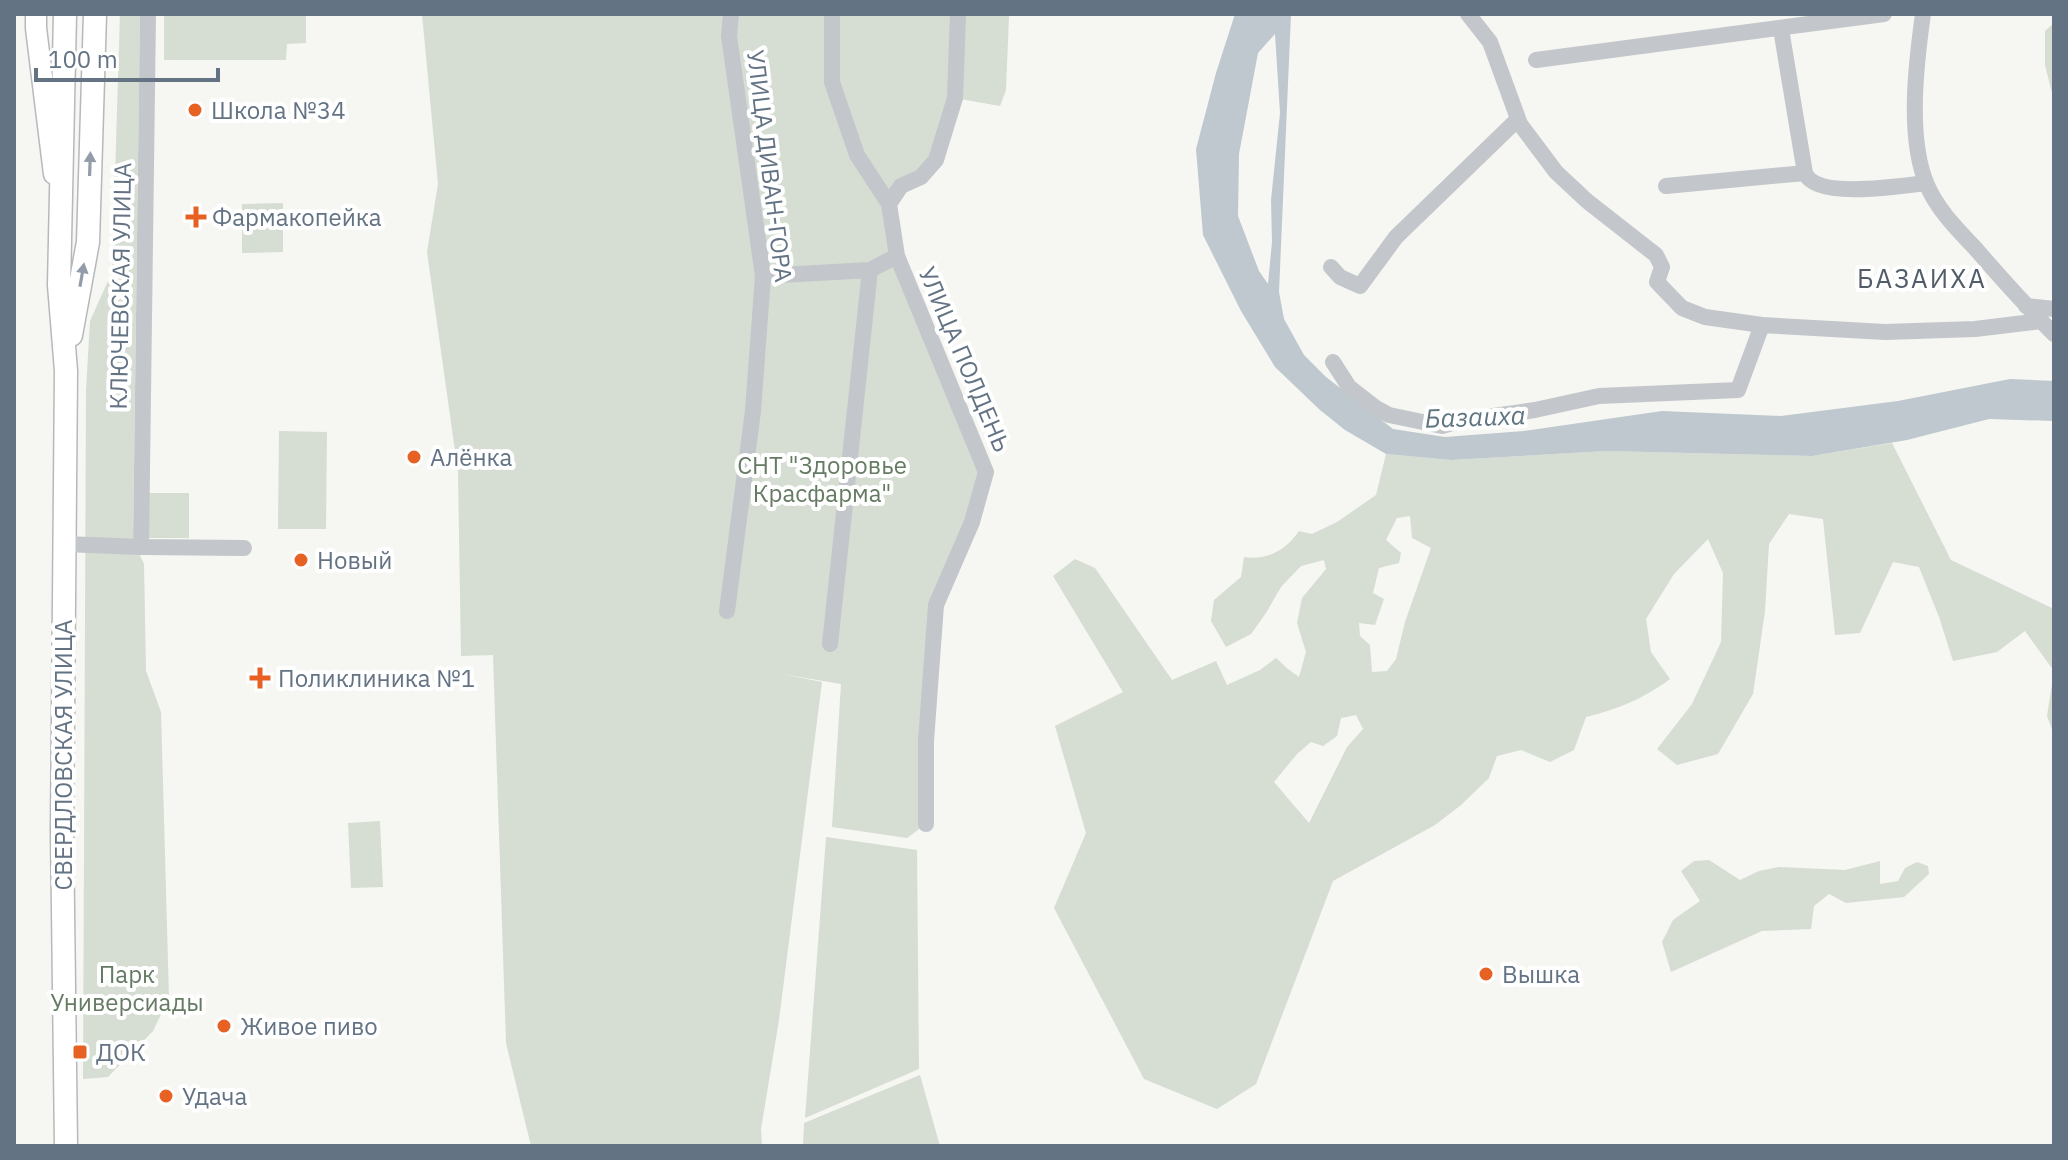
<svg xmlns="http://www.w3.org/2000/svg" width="2068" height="1160" viewBox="0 0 2068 1160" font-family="'IBM Plex Sans',sans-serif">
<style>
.green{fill:#d6ddd3;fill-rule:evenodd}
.water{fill:#bec8ce;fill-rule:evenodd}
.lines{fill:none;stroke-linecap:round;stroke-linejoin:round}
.major-casing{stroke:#b6babe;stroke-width:23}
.highway-casing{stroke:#b6b9bc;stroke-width:25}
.minor{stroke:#c3c6ca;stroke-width:16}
.major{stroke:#fff;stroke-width:20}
.highway{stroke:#fff;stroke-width:22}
.oneway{fill:#929da9}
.poi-dot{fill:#e66122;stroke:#fff;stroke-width:3}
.labels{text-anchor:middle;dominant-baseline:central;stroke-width:8;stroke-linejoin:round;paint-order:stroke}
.poi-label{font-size:24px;fill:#647384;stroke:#fff;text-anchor:start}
.street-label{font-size:24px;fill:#647384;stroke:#fff}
.park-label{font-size:24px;fill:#667b63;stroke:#fff}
.neighbourhood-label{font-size:26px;letter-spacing:2px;fill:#525d69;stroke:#fff}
.water-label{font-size:26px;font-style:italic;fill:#607581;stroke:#fff}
</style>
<rect width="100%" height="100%" fill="#f6f6f2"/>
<path class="green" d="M 120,14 L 140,14 L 133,540 L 144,564 L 146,671 L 161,712 L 169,998 L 153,1031 L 108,1077 L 83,1079 L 86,391 L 90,321 L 112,272 Z
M 164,14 L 306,14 L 306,43 L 287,44 L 286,60 L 164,60 Z
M 422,14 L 1008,14 L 1009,16 L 1006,90 L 1000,106 L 955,98 L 936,160 L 889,204 L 897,256 L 986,472 L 936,605 L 926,824 L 907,838 L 832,827 L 841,684 L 782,674 L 822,682 L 779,1020 L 761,1129 L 762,1146 L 531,1146 L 506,1043 L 493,655 L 461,656 L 458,472 L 427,252 L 438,184 Z
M 2054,23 L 2054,101 L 2045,65 L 2045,31 Z
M 283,203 L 283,252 L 242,253 L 242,204 Z
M 279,431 L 327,432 L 326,529 L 278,529 Z
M 1892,443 L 1951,560 L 2054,609 L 2054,735 L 2047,716 L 2054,671 L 2025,631 L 1997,652 L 1953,661 L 1939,617 L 1919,567 L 1893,562 L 1860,633 L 1835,635 L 1823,519 L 1789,514 L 1769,544 L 1765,611 L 1753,694 L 1718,754 L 1677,765 L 1657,749 L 1692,704 L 1721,642 L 1723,573 L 1708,539 L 1674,574 L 1646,619 L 1651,652 L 1670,679 C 1643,699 1618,709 1586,717 L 1574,750 L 1550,762 L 1521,750 L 1497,756 L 1489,778 L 1461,805 L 1435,825 L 1333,881 L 1256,1084 L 1217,1109 L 1144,1079 L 1054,908 L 1086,833 L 1055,726 L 1123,692 L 1053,576 L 1075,559 L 1095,568 L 1172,680 L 1216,661 L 1227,685 L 1260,670 L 1276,658 L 1288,669 L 1299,677 L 1306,652 L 1297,623 L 1302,598 L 1326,569 L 1324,560 L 1301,566 L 1281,587 L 1266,613 L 1251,634 L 1226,647 L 1211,621 L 1214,600 L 1241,577 L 1244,557 C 1267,561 1286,550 1299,531 L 1312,534 L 1337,522 L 1376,495 L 1386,454 L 1451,460 L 1607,451 L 1812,456 ZM 1410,516 L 1412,538 L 1431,548 L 1405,622 L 1396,659 L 1387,671 L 1372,672 L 1370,645 L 1360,636 L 1359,623 L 1375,625 L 1384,599 L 1373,593 L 1379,568 L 1399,563 L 1401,553 L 1386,540 L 1397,518 ZM 1356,715 L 1363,729 L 1347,747 L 1309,823 L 1274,782 L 1297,754 L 1311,742 L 1323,746 L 1337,736 L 1341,718 Z
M 149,493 L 189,493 L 189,538 L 149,538 Z
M 380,821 L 383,887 L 351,888 L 348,823 Z
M 826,837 L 917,850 L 919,1069 L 805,1118 Z
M 1709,860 L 1740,880 L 1759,871 L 1779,867 L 1845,870 L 1880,861 L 1880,884 L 1898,881 L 1905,868 L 1917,862 L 1928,866 L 1929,874 L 1904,897 L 1846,903 L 1829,894 L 1814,906 L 1811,929 L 1762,931 L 1671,972 L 1662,942 L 1673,920 L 1700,901 L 1681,871 L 1694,861 Z
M 920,1075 L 940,1146 L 803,1146 L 804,1123 Z"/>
<path class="water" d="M 1235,14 L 1291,14 L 1279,292 L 1284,319 L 1304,355 L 1326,377 L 1393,429 L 1445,437 L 1524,431 L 1662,411 L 1781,416 L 1898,401 L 2010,379 L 2054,381 L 2054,421 L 1989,419 L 1907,440 L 1812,456 L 1607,451 L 1451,460 L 1386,454 L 1345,430 L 1320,410 L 1275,367 L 1241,311 L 1203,235 L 1196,149 L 1216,73 ZM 1275,34 L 1280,113 L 1271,200 L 1272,242 L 1268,284 L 1259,271 L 1238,216 L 1239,154 L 1258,53 Z"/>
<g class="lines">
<defs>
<path id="major" d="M 36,14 L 36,28 L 54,174"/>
<path id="highway" d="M 65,14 L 59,285 L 66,371 L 62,830 L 66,1146
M 71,335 L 88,242 L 95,14"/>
</defs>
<use href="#major" class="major-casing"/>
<use href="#highway" class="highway-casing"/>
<path class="minor" d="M 148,14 L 141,547 L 244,548
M 832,14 L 832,82 L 857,155 L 889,204 L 897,256 L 986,472 L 972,522 L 936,605 L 926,741 L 926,824
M 1468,14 L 1490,42 L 1520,124 L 1556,172 L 1587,201 L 1656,255 L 1662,267 L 1657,282 L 1682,308 L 1705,317 L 1762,325 L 1885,332 L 1975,329 L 2041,321
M 1923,14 C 1916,64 1907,138 1927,185 C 1937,209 1957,229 1975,248 C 2000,277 2026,306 2054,334
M 1781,29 L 1805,173 C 1816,200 1901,186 1926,183
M 1536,60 L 1884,14
M 1666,186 L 1805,173
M 889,204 L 901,186 L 921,177 L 936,160 L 955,98 L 958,14
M 1331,267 L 1340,277 L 1360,286 L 1396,237 L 1518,119
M 763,276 L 870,270 L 897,256
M 2026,306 L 2054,309
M 1333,362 L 1349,387 L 1376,408 L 1389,415 L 1442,426 L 1459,421 L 1535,410 L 1599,396 L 1738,390 L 1762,325
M 64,544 L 141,547
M 727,611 L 753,411 L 763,276 L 729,36 L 731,14
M 830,644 L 870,270"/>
<use href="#major" class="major"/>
<use href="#highway" class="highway"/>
</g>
<defs><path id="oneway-solid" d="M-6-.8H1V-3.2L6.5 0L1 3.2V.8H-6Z" transform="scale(2)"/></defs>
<g class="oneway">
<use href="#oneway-solid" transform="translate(90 164) rotate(-88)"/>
<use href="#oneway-solid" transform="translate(82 275) rotate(-80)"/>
</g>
<g class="poi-dot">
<circle cx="195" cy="110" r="8"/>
<path d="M192 205h8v8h8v8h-8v8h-8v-8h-8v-8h8z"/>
<circle cx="414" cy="457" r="8"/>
<circle cx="301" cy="560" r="8"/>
<path d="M256 666h8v8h8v8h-8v8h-8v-8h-8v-8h8z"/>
<circle cx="1486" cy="974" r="8"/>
<circle cx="224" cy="1026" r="8"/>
<rect x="72" y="1044" width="16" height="16" rx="4"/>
<circle cx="166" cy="1096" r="8"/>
</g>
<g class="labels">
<g class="poi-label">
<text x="211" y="110">Школа №34</text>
<text x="212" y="217">Фармакопейка</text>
<text x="430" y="457">Алёнка</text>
<text x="317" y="560">Новый</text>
<text x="278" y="678">Поликлиника №1</text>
<text x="1502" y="974">Вышка</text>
<text x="240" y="1026">Живое пиво</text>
<text x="96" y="1052">ДОК</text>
<text x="182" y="1096">Удача</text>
</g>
<g class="street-label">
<text transform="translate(770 166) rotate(83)">УЛИЦА ДИВАН-ГОРА</text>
<text transform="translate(120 286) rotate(-89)">КЛЮЧЕВСКАЯ УЛИЦА</text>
<text transform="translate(965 359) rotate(67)">УЛИЦА ПОЛДЕНЬ</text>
<text transform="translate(63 755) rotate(-90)">СВЕРДЛОВСКАЯ УЛИЦА</text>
</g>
<g class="park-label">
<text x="822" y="465">СНТ "Здоровье<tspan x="822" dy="28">Красфарма"</tspan></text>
<text x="127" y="974">Парк<tspan x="127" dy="28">Универсиады</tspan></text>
</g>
<g class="neighbourhood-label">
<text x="1922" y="278">БАЗАИХА</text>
</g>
<g class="water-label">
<text transform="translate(1475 416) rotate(-2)">Базаиха</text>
</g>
</g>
<rect width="2068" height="1160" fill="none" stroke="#647384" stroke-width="32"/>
<path d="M36 68v12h182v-12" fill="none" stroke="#647384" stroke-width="4"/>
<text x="48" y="68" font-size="24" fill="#647384" stroke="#ffffff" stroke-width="6" paint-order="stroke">100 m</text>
</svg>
